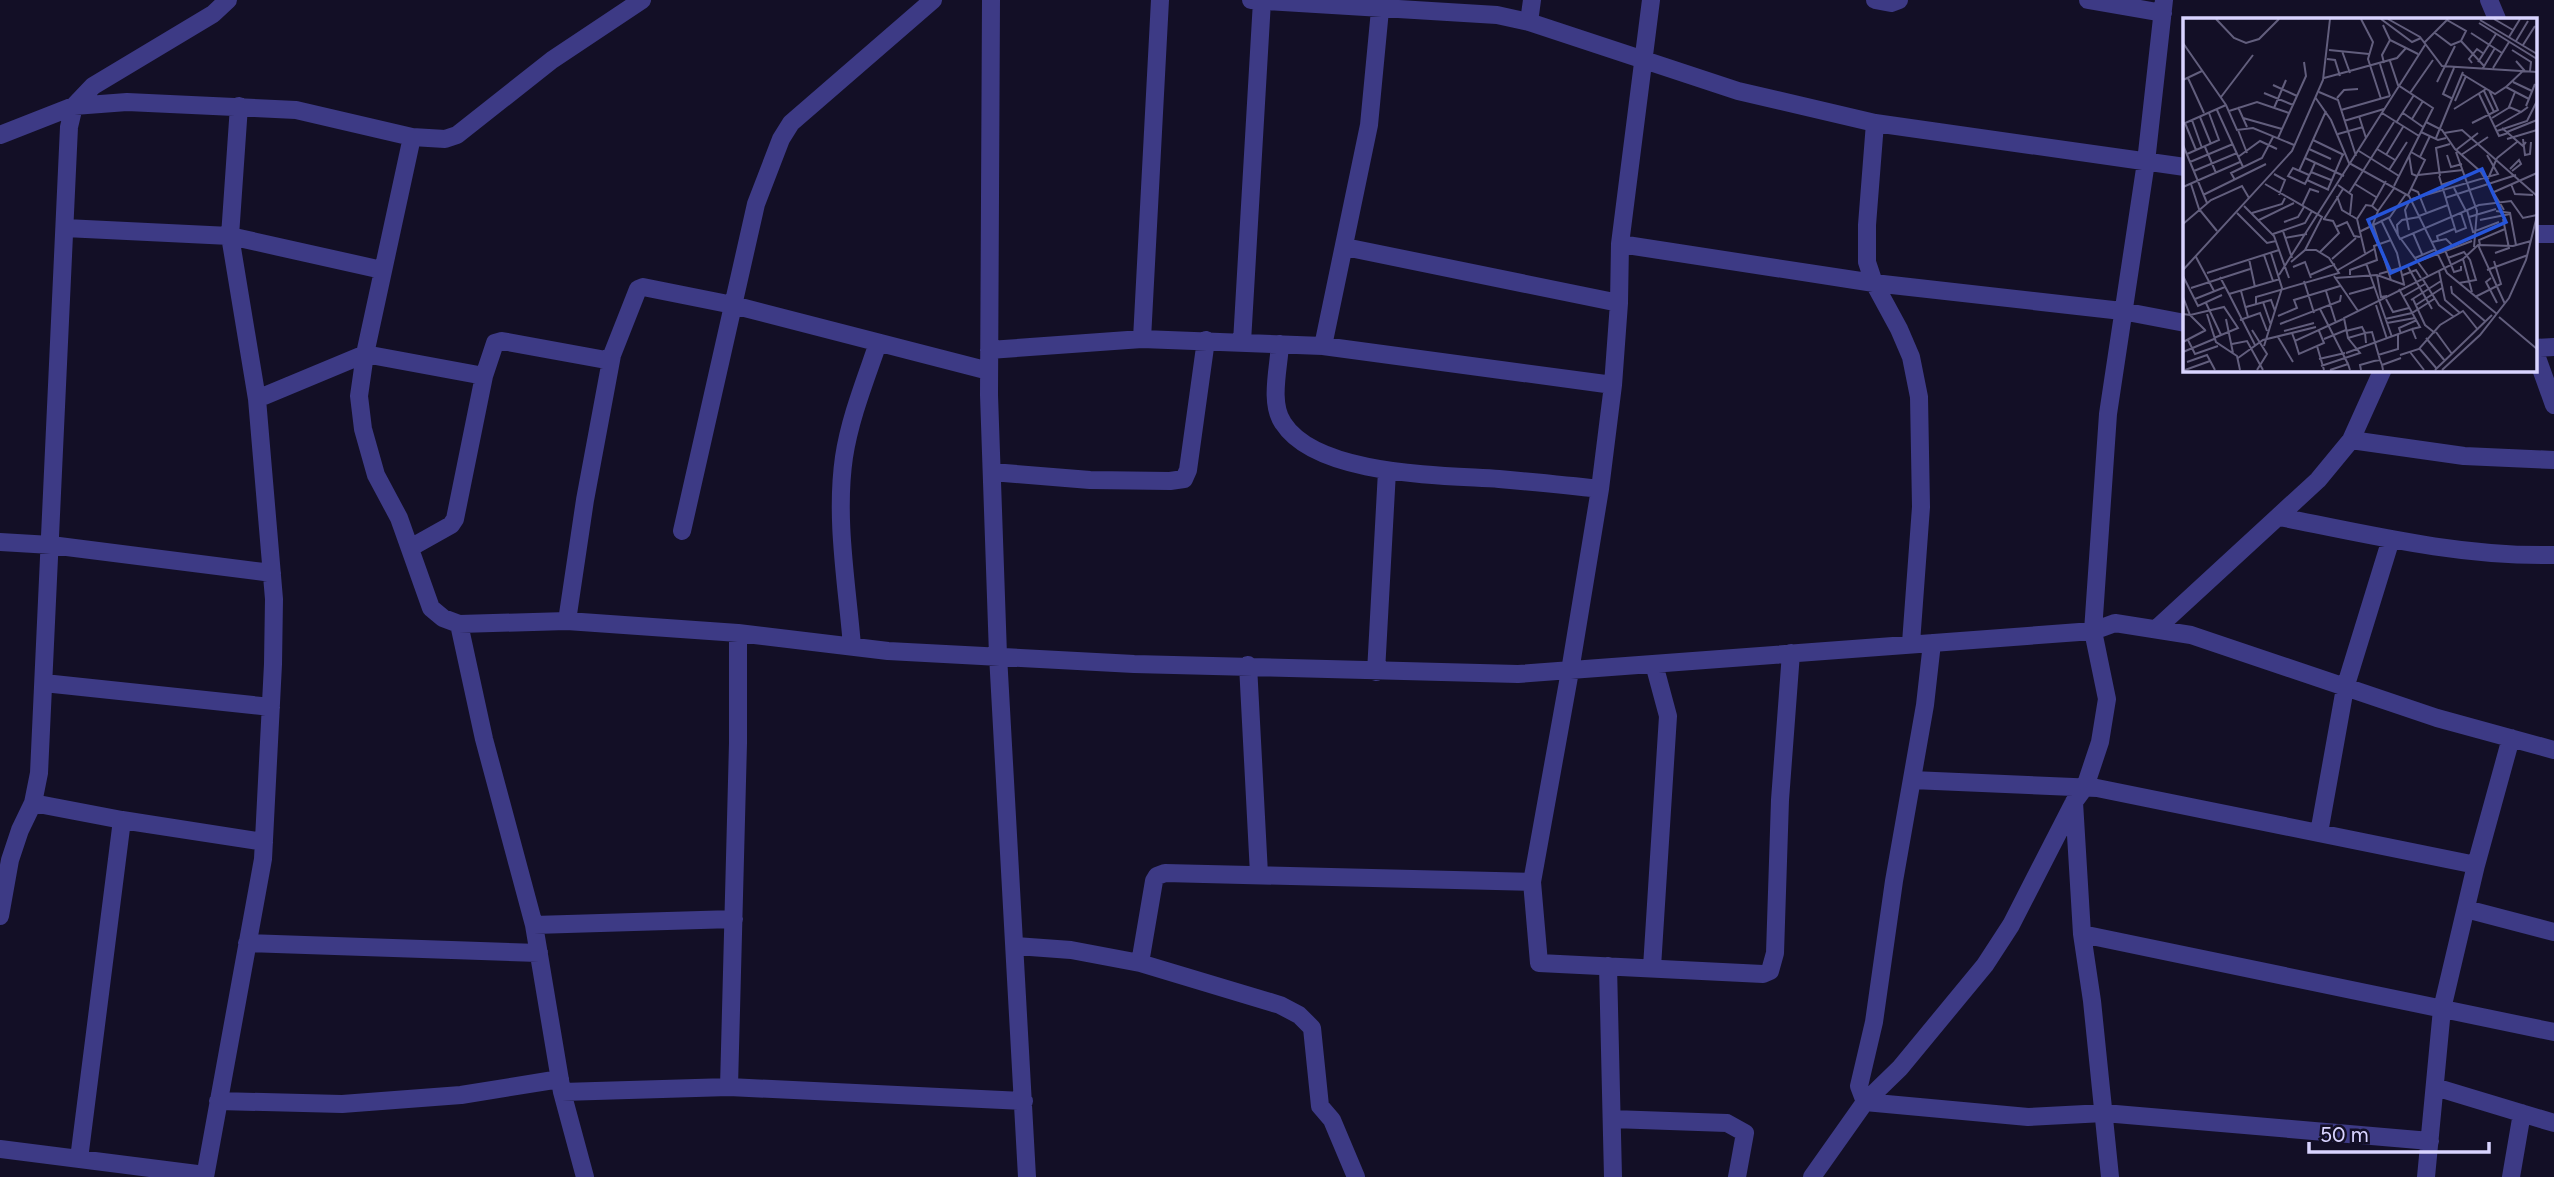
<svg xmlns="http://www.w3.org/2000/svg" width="2554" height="1177" viewBox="0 0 2554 1177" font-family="Figtree,sans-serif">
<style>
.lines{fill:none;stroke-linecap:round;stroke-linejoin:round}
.minor{stroke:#3d3a85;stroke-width:18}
.inset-road{fill:none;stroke:#625e7d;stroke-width:2}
.view{fill:#2655da;fill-opacity:0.15;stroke:#2655da;stroke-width:3.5}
.inset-edge{fill:none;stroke:#d9d4ff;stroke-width:3.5}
</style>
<rect width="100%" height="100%" fill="#130f26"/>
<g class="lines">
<path class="minor" d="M 991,0 L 989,395 L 998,655 L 1027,1177
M 1251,0 L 1497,15 L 1529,22 L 1738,91 L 1875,123 L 2185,167
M 1651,0 L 1620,244 L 1619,303 L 1613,385 L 1600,489 L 1570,671 L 1532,882 L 1539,963 L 1763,974 L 1770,971 L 1775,953 L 1780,800 L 1791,653
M 1875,0 L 1891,3 L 1899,0
M 2088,0 L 2163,13
M 2489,0 L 2497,19
M 1529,22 L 1532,0
M 1875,123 L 1867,225 L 1867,262 L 1874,283 L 1899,329 L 1911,357 L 1919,397 L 1921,507 L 1911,643
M 0,135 L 74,106 L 127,102 L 296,110 L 412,137 L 445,139 L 457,135 L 552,60 L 642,0
M 412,137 L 365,354 L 359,396 L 363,429 L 376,475 L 399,518 L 431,608 L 443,618 L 459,624 L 567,621 L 738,633 L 888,651 L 1134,664 L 1518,674 L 2093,631 L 2115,623 L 2191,635 L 2437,718 L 2554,750
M 65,228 L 230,236 L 382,270
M 2535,234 L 2554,234
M 1620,244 L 1874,283 L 2122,311 L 2185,323
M 1345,247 L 1619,303
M 1142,339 L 1160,0
M 1242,342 L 1262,1
M 1280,344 C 1279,367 1269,403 1283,423 C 1317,476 1442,475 1499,479 C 1533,482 1566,485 1600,489
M 1323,346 L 1369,125 L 1380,10
M 2535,348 L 2554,347
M 989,350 L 1142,339 L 1323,346 L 1613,385
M 2535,352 L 2554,405
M 257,399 L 365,354 L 484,376
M 2351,440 L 2464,456 L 2554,460
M 992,472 L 1090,480 L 1170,481 L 1184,479 L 1188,470 L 1206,340
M 2280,517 C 2370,535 2462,557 2554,555
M 682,531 L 756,204 L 781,139 L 791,123 L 933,0
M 0,542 L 51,545 L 272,573
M 410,548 L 451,525 L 455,519 L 484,376 L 495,343 L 502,341 L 606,360 L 612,355 L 638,289 L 643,287 L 733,305 L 989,371
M 567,621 L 585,500 L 612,355
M 459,624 L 484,739 L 534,925 L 562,1092 L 585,1177
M 2156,629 L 2318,480 L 2351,440 L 2383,369
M 1932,643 L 1925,705 L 1894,881 L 1874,1022 L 1859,1086 L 1865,1102 L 2028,1117 L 2104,1113 L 2430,1141
M 852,646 C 847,584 835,519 844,457 C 850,418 865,381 878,343
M 1248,665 L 1259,874
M 1376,672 L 1387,471
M 44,683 L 271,707
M 1912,780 L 2097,788 L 2476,865
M 2074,802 L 2082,934 L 2092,1001 L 2110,1177
M 33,803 L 122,820 L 264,842
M 2319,833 L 2345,688 L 2391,539
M 2466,909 L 2554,932
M 0,916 L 10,860 L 20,830 L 33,803 L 39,773 L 69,127 L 74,106 L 93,86 L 213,14 L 228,0
M 534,925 L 734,919
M 2082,934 L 2554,1032
M 247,943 L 539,953
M 1015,946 L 1071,950 L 1140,963 L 1280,1005 L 1299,1015 L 1312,1028 L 1320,1106 L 1332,1120 L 1356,1177
M 1140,963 L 1154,881 L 1157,876 L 1165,873 L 1532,882
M 1608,966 L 1613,1177
M 1652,967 L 1668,716 L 1654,664
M 729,1087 L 738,743 L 738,633
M 2435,1087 L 2554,1123
M 562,1092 L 729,1087 L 1024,1101
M 218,1101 L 342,1104 L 461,1095 L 560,1079
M 1612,1119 L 1727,1123 L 1745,1133 L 1737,1177
M 0,1149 L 205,1175
M 79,1159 L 122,820
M 205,1177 L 263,859 L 273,664 L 274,599 L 257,399 L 230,236 L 239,106
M 1812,1177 L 1865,1102 L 1900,1068 L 1985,965 L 2011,925 L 2074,802 L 2085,787 L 2100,742 L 2107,699 L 2093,631 L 2108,414 L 2146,162 L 2164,0
M 2426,1177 L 2442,1009 L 2476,865 L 2511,738
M 2511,1177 L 2522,1113"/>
</g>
<g transform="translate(2183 18)">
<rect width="354" height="354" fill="#130f26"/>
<path class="inset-road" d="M 33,1 L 51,20 L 63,25 L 76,21 L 96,1M 178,1 L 190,24 L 185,41 L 198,81M 198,1 L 229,24 L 238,20M 205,1 L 237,19 L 259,48 L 354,54M 311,1 L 330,12M 297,2 L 354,36M 296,5 L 354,41M 200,7 L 207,22 L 235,36M 252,15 L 268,27 L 278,23 L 283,13 L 264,2M 288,15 L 319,35M 326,19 L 337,1M 278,23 L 301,48M 333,23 L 345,3M 0,25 L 43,87 L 54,112 L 70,110 L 111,127M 241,25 L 265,1M 340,27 L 352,8M 146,32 L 186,36M 329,32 L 348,44 L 347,53M 159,33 L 167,55M 144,41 L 152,42 L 157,58M 207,43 L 215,67 L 250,90 L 211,168M 295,44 L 313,16M 201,45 L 199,37 L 207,22M 289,45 L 286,41 L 294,31 L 301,36M 197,46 L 207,78M 300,50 L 312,30M 310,50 L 326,24M 279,56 L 312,76 L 323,69 L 346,81M 5,60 L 21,95M 141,60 L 214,40 L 223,30M 0,62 L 19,53M 254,64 L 272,28M 330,64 L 349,73M 90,67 L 114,78M 323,69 L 341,52 L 333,43M 301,73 L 311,94M 136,74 L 155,82 L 173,138M 332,74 L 326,89 L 338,94 L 345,89M 81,75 L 110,87M 227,75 L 250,42M 296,76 L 316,118 L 325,115M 38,79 L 70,37M 132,79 L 148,102 L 166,145 L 226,178 L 264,255 L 314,296M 154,80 L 161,72 L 175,71M 270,81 L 260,76 L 271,50M 272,83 L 283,58M 343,88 L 352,66M 55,89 L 64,109M 91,90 L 103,62M 271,91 L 303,71M 34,92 L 60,149M 158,92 L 207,78M 46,93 L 74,84 L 106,95M 199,95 L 236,118M 220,95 L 240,109M 176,98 L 183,120M 17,99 L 28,126M 60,100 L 99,111M 309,100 L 327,89M 229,101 L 240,83M 9,102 L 19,130M 161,103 L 201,91M 243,104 L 259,112 L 272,131 L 298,154 L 321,192M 2,105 L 13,132M 213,105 L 231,77M 289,105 L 315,92 L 306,72M 0,106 L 43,87M 312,109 L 338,94M 319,110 L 340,128 L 343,124M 55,112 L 64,135M 314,113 L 344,103 L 354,83M 238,114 L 255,122 L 263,120M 324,114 L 354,102M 261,115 L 279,112 L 354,178M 155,116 L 180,109M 95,120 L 123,58 L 121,44M 253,120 L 280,54M 324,121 L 354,112M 340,121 L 342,137 L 347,136 L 348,124M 130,122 L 161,137M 0,127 L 24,185M 22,129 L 33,155M 126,131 L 148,141M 194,131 L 212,142M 273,132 L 295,115M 176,133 L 216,158M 273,134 L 294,193 L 291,229M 4,136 L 36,122 L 26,95M 203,137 L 220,109M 226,137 L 229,156 L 234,158M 264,137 L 268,149 L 279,146M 278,137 L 305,119M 55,139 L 77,123 L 94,131M 237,139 L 247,118M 122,140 L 161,158M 314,140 L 334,124M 7,144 L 50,126M 327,151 L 336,142 L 338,146 L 329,153M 206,152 L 224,124M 11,153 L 54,135M 116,153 L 143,93M 128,154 L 148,162M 91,156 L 102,162 L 96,177M 126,157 L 110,150 L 105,158 L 122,166 L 128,154 L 132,145M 235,157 L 280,152M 256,158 L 273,214 L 283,210 L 278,195M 257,158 L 253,130 L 267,126M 305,161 L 314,140M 52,162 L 48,155 L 79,140 L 90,119M 124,162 L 146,172M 8,166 L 16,191 L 34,213M 82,166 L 139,199 L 122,232 L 108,244M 172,166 L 193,179M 328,166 L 332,176 L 350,177M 155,167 L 169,177 L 167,197M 258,167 L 282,159M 0,169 L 57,144M 271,170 L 283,193M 145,171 L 160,136M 228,171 L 235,174 L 243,194M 311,174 L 354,155M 166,175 L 211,104M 20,177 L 83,146M 225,177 L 242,142 L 228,134M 154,178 L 159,192 L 174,201M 262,180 L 333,157M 229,181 L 315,156 L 304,137M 61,188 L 91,218 L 106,260M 119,188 L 127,171 L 136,174M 189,188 L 195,193 L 190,206 L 208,262M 284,192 L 290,214 L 316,204M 195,193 L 212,169M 313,193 L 327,195 L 333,227M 54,195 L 84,225 L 93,223M 69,195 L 99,186 L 102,180M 236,198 L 265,187M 286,199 L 313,191M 206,200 L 217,221 L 296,187 L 328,183 L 340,200 L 354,197M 141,201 L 160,171M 76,202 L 111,185M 198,202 L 214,235 L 221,266M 297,202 L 327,196M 101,204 L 115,199 L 121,189M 0,206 L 28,182 L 59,168 L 66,180M 153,209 L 164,204 L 171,218 L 177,219M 226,212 L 222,192 L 228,180M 100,213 L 109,240M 176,214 L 207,199 L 223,176M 230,215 L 239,236M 90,216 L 122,205 L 129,193M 215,218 L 214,207 L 219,202 L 236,199M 102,220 L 124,216M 218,221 L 245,258M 255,222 L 254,218 L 271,211M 249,224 L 263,221 L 270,228M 295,227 L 322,286M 297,227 L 296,222 L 322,211M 262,232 L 271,254 L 278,252 L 278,248M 137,234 L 156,215 L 150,203 L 140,201M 182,235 L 174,201 L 183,187 L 189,188 L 203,163M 312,235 L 326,230 L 320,201M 81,237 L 90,263M 13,239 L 31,273M 232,240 L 253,231M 265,240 L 281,234 L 287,242 L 293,262 L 276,265M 66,241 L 72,269M 149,241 L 173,220M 280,241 L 289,274M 236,243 L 289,223M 183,245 L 209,319M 110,249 L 122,244 L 128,260M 225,249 L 249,291M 0,252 L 109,133 L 140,62 L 147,1M 155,252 L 191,231M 304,252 L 345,237M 256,253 L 262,282 L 277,295M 24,255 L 96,232M 196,256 L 217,250M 96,257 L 242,27M 127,257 L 152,246M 167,257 L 167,252 L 194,242 L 191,228 L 208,222M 194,257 L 198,279 L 204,278M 220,257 L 233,252 L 238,260M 0,258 L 15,288 L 39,277M 151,258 L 175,293M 37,259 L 46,276 L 97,261M 152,260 L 194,257 L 222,267M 239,260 L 256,287 L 271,299M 308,260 L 303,264 L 314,285M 121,263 L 131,295M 268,268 L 269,275 L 303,304M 8,270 L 67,251M 216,271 L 237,309 L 229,311M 58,273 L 65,299M 143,273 L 153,305M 46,276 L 72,327M 166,276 L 191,269M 221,278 L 242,266M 0,279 L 7,297 L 0,296M 292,279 L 318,266 L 311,243M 12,281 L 42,269M 203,281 L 210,294 L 226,290M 230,281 L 242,307 L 252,315M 228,282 L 258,263M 80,284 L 88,307M 23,285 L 38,317M 73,286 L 73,279 L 156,255 L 146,240 L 133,232 L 122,232M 193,287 L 204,321M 233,287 L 259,270M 63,289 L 88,282 L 92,293M 137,291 L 165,346M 24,296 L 33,324 L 54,338 L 57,352M 95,298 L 114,290 L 111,282 L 157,268M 316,299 L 354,331M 43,301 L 50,335M 202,301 L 229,295 L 251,281M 57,302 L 77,295 L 84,313M 204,305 L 232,300M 97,306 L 157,283 L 158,277M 22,312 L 7,297 L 41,289 L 55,310 L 31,320M 69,312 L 84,336 L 74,352M 101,313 L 131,305M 163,313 L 179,309 L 182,315 L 189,314 L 197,342M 253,314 L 269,336M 109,315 L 112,323 L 160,301M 218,316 L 216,310 L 234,302M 95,319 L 110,344M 165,320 L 182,315 L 183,325M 243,320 L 262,343M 141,321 L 163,312M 5,322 L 12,336 L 35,328M 112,323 L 116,336 L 141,325 L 136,313M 0,324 L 23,312M 49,326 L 64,323 L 80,352M 81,328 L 99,270 L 88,235M 134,328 L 141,352M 236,330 L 254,351M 0,334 L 31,321M 227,334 L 241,352M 163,335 L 229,311 L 233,321M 195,337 L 215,331 L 215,317M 217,337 L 236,331 L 257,307 L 280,293 L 295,312M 55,340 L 80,322 L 133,309M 136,341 L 162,335M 4,344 L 24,337 L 32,352M 138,348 L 177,335 L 165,320 L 161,300 L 280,241 L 295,227 L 330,228 L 348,223M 2,352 L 27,343M 147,352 L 165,346 L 167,352M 178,352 L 177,347 L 191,343 L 197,342 L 199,347M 200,352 L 199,347 L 218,340M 252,352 L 309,297M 259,352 L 297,317 L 326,280 L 343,242 L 354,198"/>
<path class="view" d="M 299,151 L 323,204 L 208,255 L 185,202 Z"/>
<rect width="354" height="354" class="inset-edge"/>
</g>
<path d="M2309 1142v10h180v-10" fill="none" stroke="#d9d4ff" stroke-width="3.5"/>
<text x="2320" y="1142" font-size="21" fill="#d9d4ff" stroke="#130f26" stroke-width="5" paint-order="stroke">50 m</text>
</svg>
